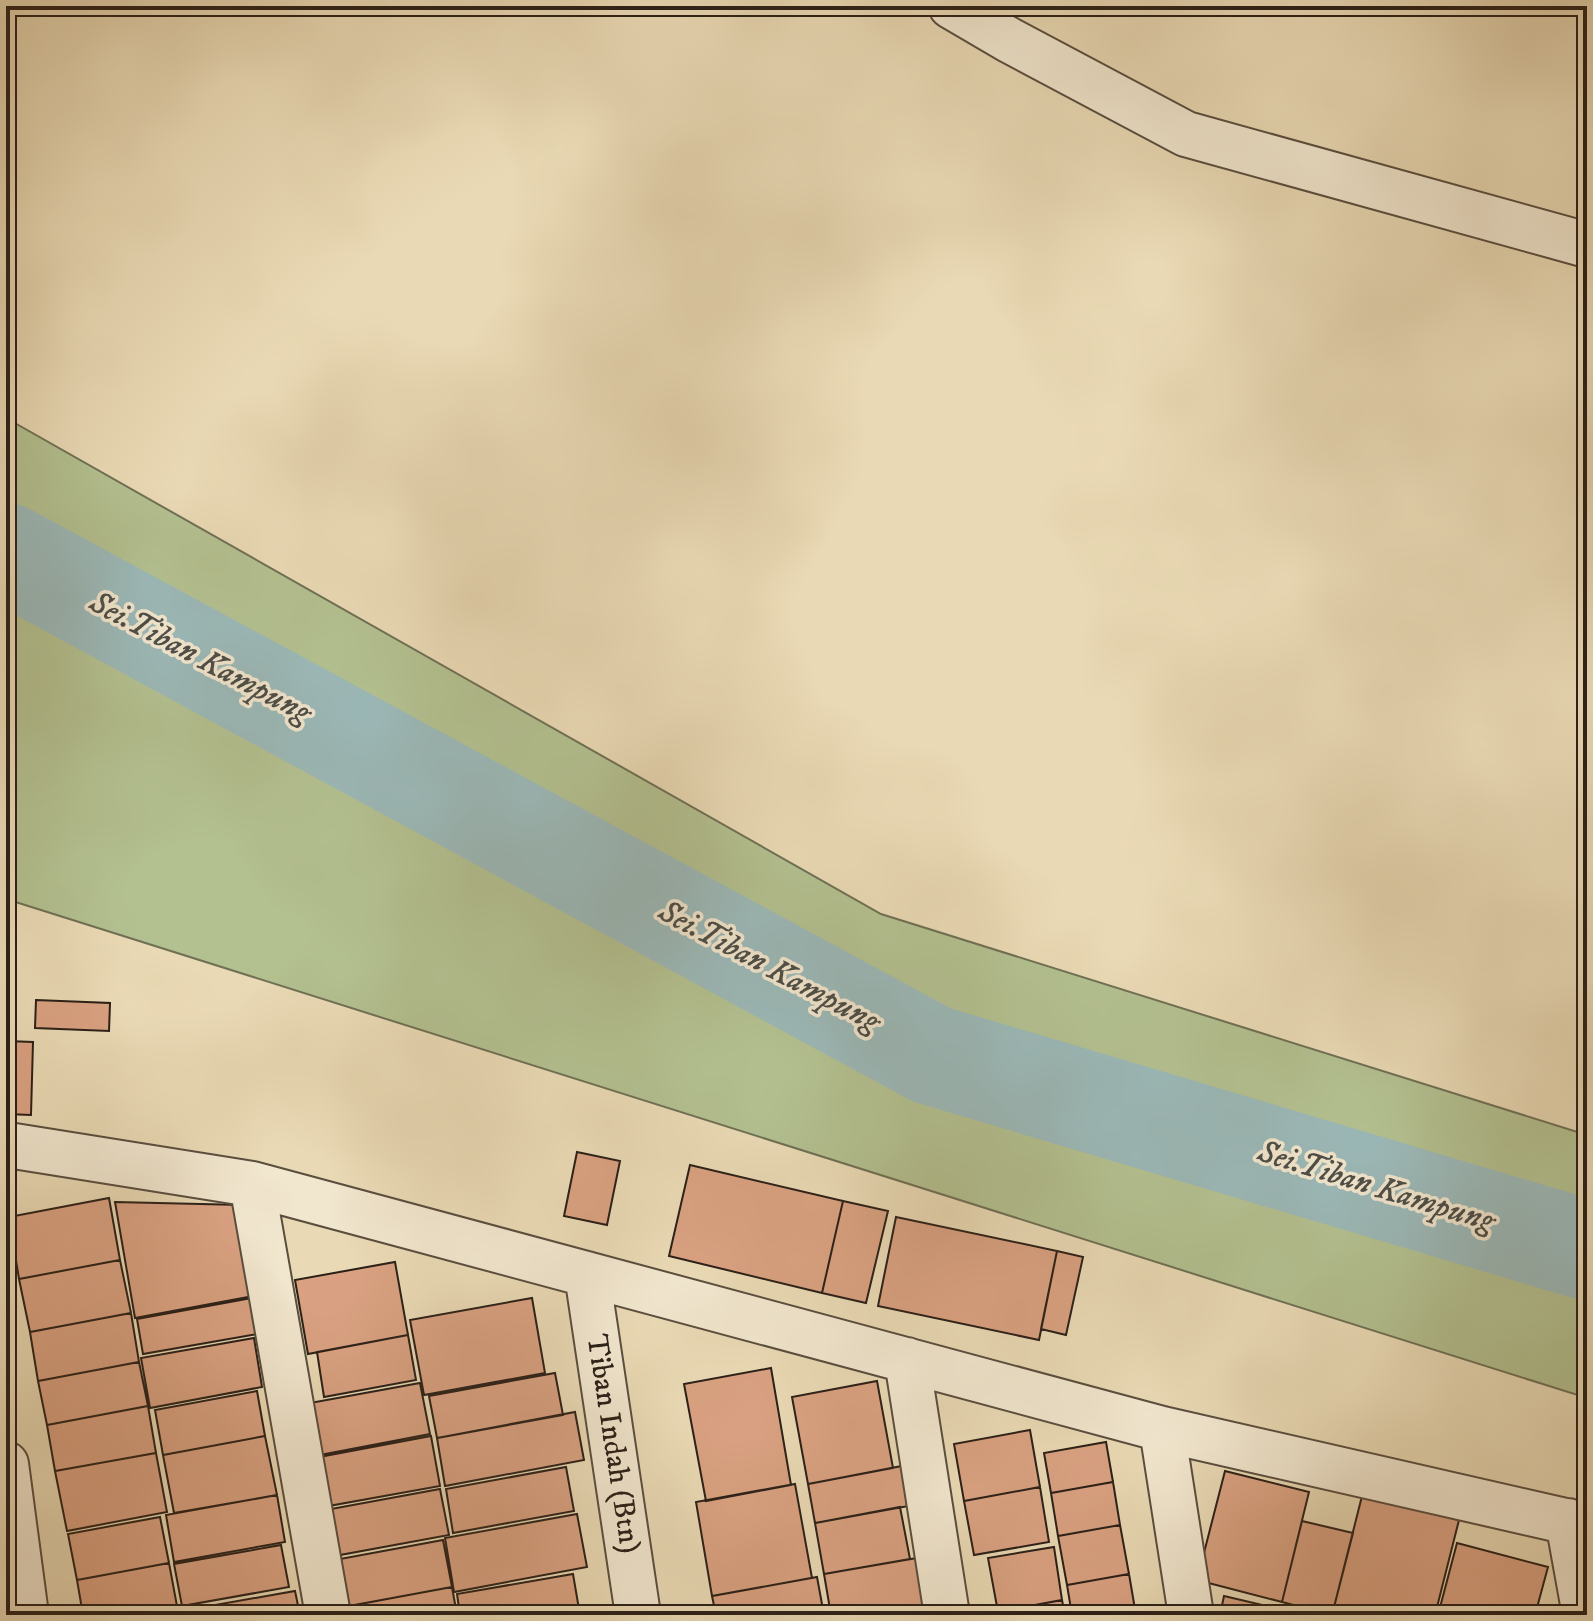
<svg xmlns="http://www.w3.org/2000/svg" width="1593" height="1621" viewBox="0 0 1593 1621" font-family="'IM FELL DW Pica',serif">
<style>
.green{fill:#b3c090;stroke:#6f7054;stroke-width:2}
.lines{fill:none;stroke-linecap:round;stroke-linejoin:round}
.river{stroke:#9bb8b7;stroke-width:100}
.building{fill:#d9a181;stroke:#2b2018;stroke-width:2}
.minor-casing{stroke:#5a4e3f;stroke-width:48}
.minor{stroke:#f1e6ce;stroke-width:44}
.labels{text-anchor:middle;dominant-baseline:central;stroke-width:7;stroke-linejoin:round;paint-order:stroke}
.street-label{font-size:30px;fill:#2b2018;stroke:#f1e6ce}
.water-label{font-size:32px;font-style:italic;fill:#4d4e48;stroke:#f1e6ce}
</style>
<rect width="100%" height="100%" fill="#e9d9b4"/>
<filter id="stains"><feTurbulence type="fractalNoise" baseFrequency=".0025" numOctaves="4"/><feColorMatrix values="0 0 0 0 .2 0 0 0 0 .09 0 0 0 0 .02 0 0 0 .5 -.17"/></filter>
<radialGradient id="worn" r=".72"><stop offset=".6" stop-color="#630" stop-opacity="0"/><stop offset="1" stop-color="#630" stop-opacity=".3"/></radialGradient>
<path class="green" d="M 6,418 L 881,914 L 1587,1135 L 1587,1398 L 6,899 Z"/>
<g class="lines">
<path class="river" d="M 6,553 L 932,1055 L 1587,1250"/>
</g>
<path class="building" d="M 36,1000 L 110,1003 L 109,1031 L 35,1028 Z
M 6,1041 L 33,1042 L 31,1115 L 6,1114 Z
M 577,1152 L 620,1161 L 607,1225 L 564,1216 Z
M 690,1165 L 843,1201 L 822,1293 L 669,1256 Z
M 109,1198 L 120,1260 L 19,1279 L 9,1217 Z
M 843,1201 L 888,1211 L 866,1303 L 822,1293 Z
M 115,1202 L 243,1205 L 259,1295 L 135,1318 Z
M 896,1217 L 1057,1251 L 1039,1340 L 878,1306 Z
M 1057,1251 L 1083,1257 L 1066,1335 L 1041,1329 Z
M 120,1260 L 131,1313 L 30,1332 L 19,1279 Z
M 395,1262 L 408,1335 L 308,1354 L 295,1280 Z
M 257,1297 L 263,1333 L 143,1354 L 137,1319 Z
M 532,1298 L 545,1373 L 424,1395 L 410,1320 Z
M 131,1313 L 139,1362 L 38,1381 L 30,1332 Z
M 408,1335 L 416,1380 L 324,1397 L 317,1352 Z
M 254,1338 L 262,1387 L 150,1408 L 141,1358 Z
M 139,1362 L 148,1406 L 47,1425 L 38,1381 Z
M 771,1368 L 791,1485 L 706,1501 L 684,1384 Z
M 555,1373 L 563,1415 L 437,1438 L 429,1396 Z
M 877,1381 L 893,1468 L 808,1484 L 792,1397 Z
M 420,1383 L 430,1434 L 320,1455 L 310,1403 Z
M 257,1391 L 265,1436 L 163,1455 L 155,1410 Z
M 148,1406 L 156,1453 L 55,1471 L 47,1425 Z
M 575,1412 L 584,1460 L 445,1486 L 437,1438 Z
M 1030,1430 L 1040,1487 L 964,1501 L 954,1444 Z
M 265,1436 L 277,1495 L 174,1513 L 163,1455 Z
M 431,1436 L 440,1486 L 323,1507 L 314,1458 Z
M 1106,1442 L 1113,1482 L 1051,1493 L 1044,1453 Z
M 156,1453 L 167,1512 L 67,1531 L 55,1471 Z
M 907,1465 L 914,1505 L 815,1523 L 808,1484 Z
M 566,1467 L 574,1511 L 453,1533 L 446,1489 Z
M 1225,1471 L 1309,1492 L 1282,1602 L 1197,1580 Z
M 1113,1482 L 1120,1525 L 1058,1536 L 1051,1493 Z
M 795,1484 L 812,1578 L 712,1596 L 696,1502 Z
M 1040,1487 L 1049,1542 L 974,1555 L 964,1501 Z
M 440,1489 L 449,1535 L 340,1555 L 331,1509 Z
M 277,1495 L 285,1542 L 174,1562 L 166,1515 Z
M 1362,1496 L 1459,1520 L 1435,1615 L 1332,1615 Z
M 900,1507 L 910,1559 L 824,1574 L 815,1523 Z
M 577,1514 L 587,1567 L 454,1592 L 445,1538 Z
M 160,1517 L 169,1563 L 77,1580 L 68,1534 Z
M 1302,1521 L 1353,1533 L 1332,1615 L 1282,1602 Z
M 1120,1525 L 1129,1574 L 1067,1585 L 1058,1536 Z
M 443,1540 L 452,1587 L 349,1606 L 340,1559 Z
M 1457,1543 L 1548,1567 L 1535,1615 L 1438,1615 Z
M 281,1545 L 289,1587 L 182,1606 L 174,1564 Z
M 1054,1547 L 1062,1600 L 998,1612 L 988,1558 Z
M 917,1558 L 926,1607 L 880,1615 L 831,1615 L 824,1574 Z
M 169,1563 L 177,1606 L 128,1615 L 83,1615 L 77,1580 Z
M 573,1574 L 580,1615 L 460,1615 L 457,1594 Z
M 1129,1574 L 1136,1615 L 1072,1615 L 1067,1585 Z
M 817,1577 L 824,1615 L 716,1615 L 712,1596 Z
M 452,1587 L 457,1615 L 351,1615 L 349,1606 Z
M 295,1591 L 300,1615 L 164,1615 L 164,1614 Z
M 1224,1596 L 1297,1613 L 1296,1615 L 1220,1615 Z
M 1062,1600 L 1065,1615 L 998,1615 L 998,1612 Z"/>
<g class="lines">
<defs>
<path id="minor" d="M 951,6 L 1009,40 L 1186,134 L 1587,245
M 6,1147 L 14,1146 L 252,1184 L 1162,1429 L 1587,1526
M 252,1184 L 328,1615
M 587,1274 L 638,1615
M 907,1360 L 947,1615
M 1162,1429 L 1191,1615
M 6,1464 L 26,1615
M 1568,1521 L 1585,1615"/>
</defs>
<use href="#minor" class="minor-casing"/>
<use href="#minor" class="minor"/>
</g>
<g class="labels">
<g class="street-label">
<text transform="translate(613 1444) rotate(81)">Tiban Indah (Btn)</text>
</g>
<g class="water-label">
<text transform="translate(200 658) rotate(28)">Sei.Tiban Kampung</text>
<text transform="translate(769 967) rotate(28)">Sei.Tiban Kampung</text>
<text transform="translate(1376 1187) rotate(17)">Sei.Tiban Kampung</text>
</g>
</g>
<rect width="1593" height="1621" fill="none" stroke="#e9d9b4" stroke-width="32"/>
<rect x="8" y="8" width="1577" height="1605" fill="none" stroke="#2b2018" stroke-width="4"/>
<rect x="16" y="16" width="1561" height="1589" fill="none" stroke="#2b2018" stroke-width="2"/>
<rect width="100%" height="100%" filter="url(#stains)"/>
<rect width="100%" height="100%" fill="url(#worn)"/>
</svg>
